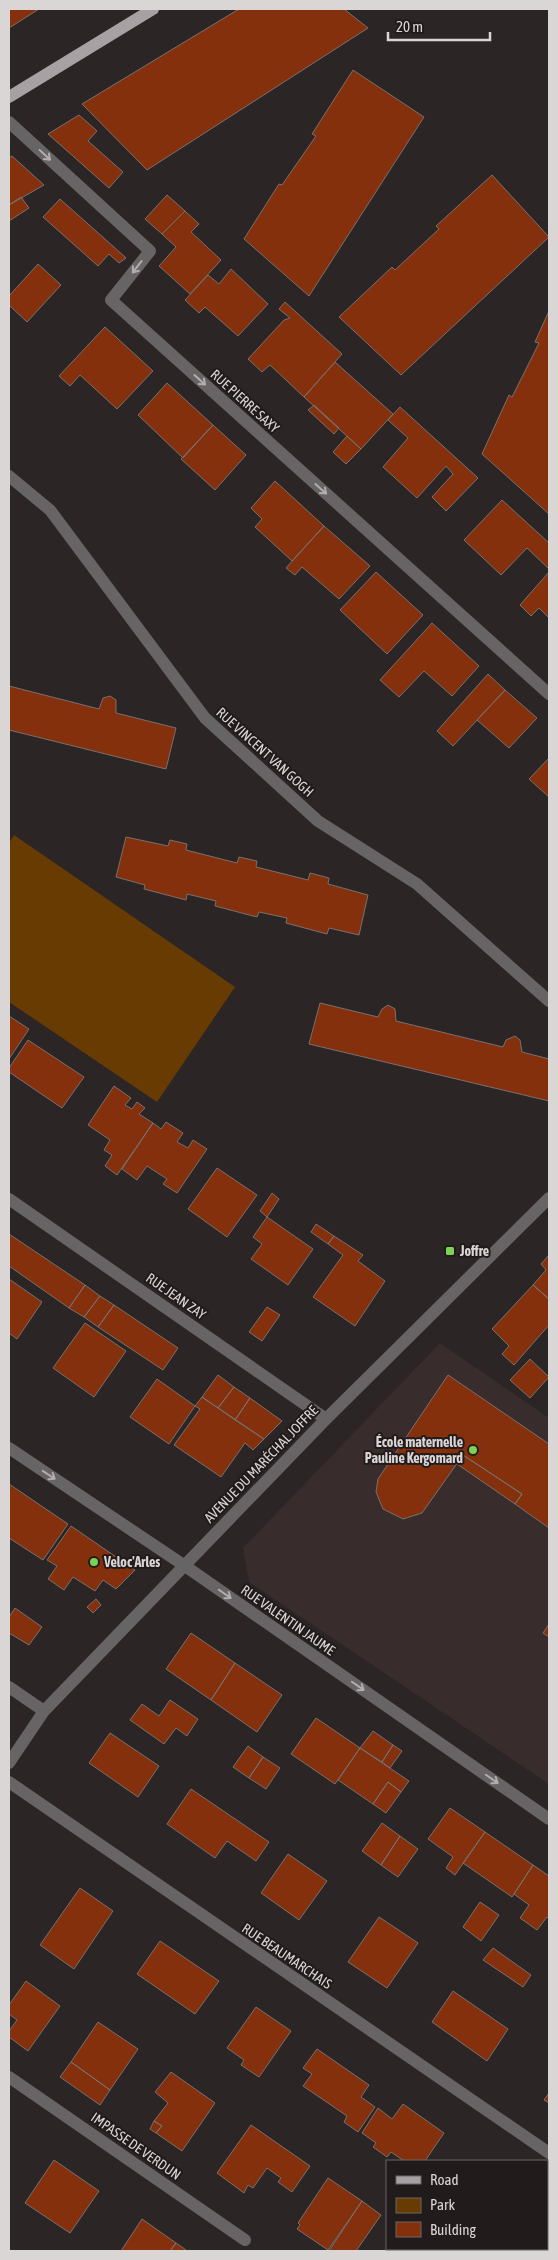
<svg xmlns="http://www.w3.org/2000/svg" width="558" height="2260" viewBox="0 0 558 2260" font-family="'Asap Condensed',sans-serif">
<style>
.built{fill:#392c2c}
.green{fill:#673b01}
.building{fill:#84300d;stroke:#78716e}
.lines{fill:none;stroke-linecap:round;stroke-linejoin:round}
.minor{stroke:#676465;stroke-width:12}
.major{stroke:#a8a1a4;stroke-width:12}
.oneway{stroke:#b2aeae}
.poi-dot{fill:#7dd154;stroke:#221b1b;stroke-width:2}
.labels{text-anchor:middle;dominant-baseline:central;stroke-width:4;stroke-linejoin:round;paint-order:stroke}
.street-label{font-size:14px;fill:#dbd6d6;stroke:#221b1b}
.poi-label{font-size:14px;font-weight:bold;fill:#dbd6d6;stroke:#221b1b;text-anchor:start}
</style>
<rect width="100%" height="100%" fill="#2b2525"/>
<path class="built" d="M 440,1343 L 549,1418 L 549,1784 L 249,1582 L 243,1548 Z"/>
<path class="green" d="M 14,835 L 235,987 L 157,1102 L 9,1002 L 9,843 Z"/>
<path class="building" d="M 9,9 L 39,9 L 9,28 Z
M 239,9 L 344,9 L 368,28 L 147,170 L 82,104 Z
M 353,70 L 424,117 L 309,296 L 244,239 L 279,184 L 282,185 L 316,136 L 312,134 Z
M 79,115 L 97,131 L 88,141 L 123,172 L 109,188 L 48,134 Z
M 12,156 L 44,185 L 9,205 L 9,158 Z
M 492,175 L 549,237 L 401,375 L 339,317 L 392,267 L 395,270 L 439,229 L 436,226 Z
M 167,195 L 185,211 L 162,234 L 145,219 Z
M 21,197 L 29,208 L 9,221 L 9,205 Z
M 60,199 L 115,248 L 126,258 L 119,263 L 109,254 L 98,266 L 43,217 Z
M 185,211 L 199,224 L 191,232 L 221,260 L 190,294 L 159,266 L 176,247 L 162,234 Z
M 38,264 L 61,285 L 27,322 L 9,305 L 9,296 Z
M 231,269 L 268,304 L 238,336 L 205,307 L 199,313 L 185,300 L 208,275 L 219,284 Z
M 285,302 L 342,354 L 304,397 L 270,365 L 262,372 L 248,359 L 284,320 L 290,318 L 279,309 Z
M 549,311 L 549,514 L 482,454 L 509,395 L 512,397 L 539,343 L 535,342 Z
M 105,327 L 153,371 L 117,409 L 80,375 L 70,386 L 59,376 Z
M 335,362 L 393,414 L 361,449 L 304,397 Z
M 167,383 L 213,425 L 183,458 L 138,415 Z
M 314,405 L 339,428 L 334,434 L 308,410 Z
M 400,407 L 478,478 L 446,511 L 432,497 L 453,474 L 446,466 L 417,498 L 383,467 L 408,438 L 388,420 Z
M 213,425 L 246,455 L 215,490 L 181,459 Z
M 347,436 L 361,449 L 346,464 L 333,452 Z
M 275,481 L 324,526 L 292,561 L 255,527 L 262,519 L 251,508 Z
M 502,500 L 549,543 L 549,569 L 527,548 L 501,575 L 464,540 Z
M 324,526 L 370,566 L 339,599 L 302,567 L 295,575 L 286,568 Z
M 376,572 L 423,615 L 387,654 L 340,610 Z
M 549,572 L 549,618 L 539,608 L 531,616 L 520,605 Z
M 432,623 L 479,666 L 452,696 L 424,671 L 399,697 L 380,680 Z
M 488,674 L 505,690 L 453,746 L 437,731 Z
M 9,686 L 99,709 L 103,698 L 110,696 L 116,700 L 116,713 L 176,728 L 166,769 L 9,730 Z
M 505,690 L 537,718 L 509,748 L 477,720 Z
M 549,758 L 549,797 L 529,779 Z
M 126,837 L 168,846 L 170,840 L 187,844 L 186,850 L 237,863 L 239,857 L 257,861 L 256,867 L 308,880 L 310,873 L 329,878 L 328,884 L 368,895 L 359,935 L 329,928 L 327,934 L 286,923 L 287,918 L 259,912 L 257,917 L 215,906 L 216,901 L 187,894 L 186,900 L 144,889 L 145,885 L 116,877 Z
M 320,1003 L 378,1017 L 382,1009 L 388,1005 L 395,1009 L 396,1021 L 503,1047 L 506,1040 L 515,1036 L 520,1040 L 522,1052 L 549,1059 L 549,1101 L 309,1044 Z
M 9,1016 L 29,1029 L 9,1059 Z
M 28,1040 L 84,1077 L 62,1108 L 9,1072 L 9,1068 Z
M 114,1086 L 131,1098 L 125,1105 L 132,1109 L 137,1102 L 145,1108 L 139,1114 L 153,1123 L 117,1175 L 105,1166 L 112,1155 L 104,1150 L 110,1140 L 88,1125 Z
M 166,1122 L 183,1133 L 177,1142 L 188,1148 L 193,1140 L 207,1149 L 177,1193 L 163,1184 L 167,1179 L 147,1166 L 137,1180 L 122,1169 L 153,1123 L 161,1129 Z
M 217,1168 L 257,1195 L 227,1237 L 188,1209 Z
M 272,1193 L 279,1199 L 267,1217 L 260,1211 Z
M 267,1217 L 313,1249 L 288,1285 L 251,1259 L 262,1244 L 253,1237 Z
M 316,1224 L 334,1236 L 328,1244 L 311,1232 Z
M 9,1234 L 85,1285 L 69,1308 L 9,1266 Z
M 334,1236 L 363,1255 L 358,1261 L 385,1281 L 355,1326 L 313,1297 L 343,1255 L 328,1244 Z
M 549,1255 L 549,1299 L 533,1285 L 546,1270 L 541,1264 Z
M 9,1279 L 42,1302 L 17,1339 L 9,1333 Z
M 85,1285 L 100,1296 L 84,1317 L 69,1308 Z
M 533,1285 L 549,1299 L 549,1325 L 514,1365 L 502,1354 L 509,1346 L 492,1329 Z
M 100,1296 L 114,1305 L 98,1327 L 84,1317 Z
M 114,1305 L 178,1348 L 163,1370 L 98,1327 Z
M 267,1307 L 280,1315 L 262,1341 L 249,1332 Z
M 85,1323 L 126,1351 L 94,1397 L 53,1368 Z
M 530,1359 L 549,1377 L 530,1398 L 510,1380 Z
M 218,1375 L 234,1387 L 218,1408 L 202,1397 Z
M 448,1375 L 549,1444 L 549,1528 L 515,1504 L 522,1494 L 463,1455 L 422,1513 L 403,1519 L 383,1509 L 376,1492 L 378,1479 Z
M 157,1379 L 195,1406 L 169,1444 L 130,1417 Z
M 234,1387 L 250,1398 L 235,1420 L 218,1408 Z
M 202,1397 L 264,1439 L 253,1450 L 245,1443 L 221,1477 L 174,1445 L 200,1409 L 195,1406 Z
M 250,1398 L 282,1421 L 264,1439 L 235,1420 Z
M 463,1455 L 522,1494 L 515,1504 L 457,1464 Z
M 9,1484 L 68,1524 L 43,1560 L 9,1538 Z
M 71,1526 L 135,1570 L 116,1589 L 103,1580 L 95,1591 L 73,1577 L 64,1590 L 48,1579 L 57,1566 L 47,1560 Z
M 96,1599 L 101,1605 L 93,1613 L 87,1607 Z
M 15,1608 L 42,1627 L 29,1645 L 9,1633 L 9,1617 Z
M 549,1624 L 549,1637 L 543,1633 Z
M 191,1633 L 235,1663 L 211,1700 L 166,1669 Z
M 235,1663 L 282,1695 L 257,1732 L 211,1700 Z
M 170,1700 L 198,1719 L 187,1736 L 176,1728 L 164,1744 L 130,1720 L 142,1704 L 159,1716 Z
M 316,1718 L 360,1748 L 335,1784 L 291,1754 Z
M 373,1731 L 393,1745 L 382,1762 L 360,1748 Z
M 110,1733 L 159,1766 L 138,1797 L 89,1763 Z
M 393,1745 L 402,1751 L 390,1768 L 382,1762 Z
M 248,1746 L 263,1757 L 249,1778 L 233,1767 Z
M 360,1748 L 409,1781 L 401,1792 L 388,1782 L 373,1804 L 338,1780 Z
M 263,1757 L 280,1768 L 266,1789 L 249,1778 Z
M 388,1782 L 401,1792 L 386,1813 L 373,1804 Z
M 191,1789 L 269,1842 L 256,1861 L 227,1841 L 215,1858 L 167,1824 Z
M 450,1808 L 485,1832 L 455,1875 L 446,1868 L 453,1857 L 428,1839 Z
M 382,1823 L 400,1836 L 381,1865 L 362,1851 Z
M 485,1832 L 533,1865 L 512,1897 L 463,1863 Z
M 400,1836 L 418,1849 L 398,1877 L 381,1865 Z
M 288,1854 L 327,1881 L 299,1920 L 261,1893 Z
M 533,1865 L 549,1876 L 549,1919 L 547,1917 L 537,1930 L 520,1918 L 529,1905 L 514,1894 Z
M 80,1888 L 113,1911 L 74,1969 L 40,1945 Z
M 480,1902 L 499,1915 L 481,1941 L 463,1927 Z
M 379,1917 L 418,1943 L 387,1988 L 348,1962 Z
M 160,1941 L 219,1981 L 195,2014 L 137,1974 Z
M 493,1948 L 531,1975 L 523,1987 L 483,1960 Z
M 26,1981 L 60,2006 L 28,2051 L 9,2037 L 9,2031 L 17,2020 L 9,2014 L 9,2005 Z
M 453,1991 L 508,2029 L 487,2061 L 432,2022 Z
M 256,2007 L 291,2031 L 259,2077 L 241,2065 L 244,2060 L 227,2048 Z
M 98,2022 L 138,2049 L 110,2090 L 71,2062 Z
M 317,2049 L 369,2085 L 361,2097 L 375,2107 L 358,2132 L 344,2122 L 347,2116 L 303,2086 L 312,2074 L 303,2068 Z
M 71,2062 L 110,2090 L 100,2105 L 60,2077 Z
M 171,2072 L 215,2103 L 182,2151 L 156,2133 L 162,2126 L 154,2121 L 168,2103 L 155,2092 Z
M 549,2093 L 549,2103 L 544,2100 Z
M 403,2104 L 444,2133 L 425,2161 L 404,2161 L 391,2152 L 387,2157 L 373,2147 L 376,2143 L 362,2133 L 378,2108 L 392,2119 Z
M 154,2121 L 162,2126 L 156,2133 L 150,2129 Z
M 251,2125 L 310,2166 L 292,2192 L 278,2182 L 281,2178 L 267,2168 L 253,2188 L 248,2185 L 244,2193 L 217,2173 Z
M 54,2160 L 99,2191 L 70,2233 L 25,2203 Z
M 328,2178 L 362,2201 L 328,2250 L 297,2229 L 300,2225 L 298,2223 Z
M 362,2201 L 381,2215 L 356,2251 L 329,2251 Z
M 142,2219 L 176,2243 L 170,2251 L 121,2251 Z
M 176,2243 L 186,2250 L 185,2251 L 170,2251 Z
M 392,2249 L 430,2249 L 433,2251 L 390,2251 Z"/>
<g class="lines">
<path class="minor" d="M 9,122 L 150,251 L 111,300 L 549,694
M 9,476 L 50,510 L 205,718 L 318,821 L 417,884 L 549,1001
M 9,1199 L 326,1419
M 9,1448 L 185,1566 L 549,1819
M 9,1687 L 44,1711
M 9,1763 L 44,1711 L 326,1419 L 549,1198
M 9,1782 L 549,2153
M 9,2077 L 245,2240
M 547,2241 L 549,2239
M 538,2251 L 540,2249"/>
<path class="major" d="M 9,97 L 153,9"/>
</g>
<defs><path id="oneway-shaft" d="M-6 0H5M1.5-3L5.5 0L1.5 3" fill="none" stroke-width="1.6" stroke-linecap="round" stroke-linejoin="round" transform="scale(1.25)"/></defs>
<g class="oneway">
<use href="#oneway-shaft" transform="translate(45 155) rotate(43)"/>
<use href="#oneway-shaft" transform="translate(137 267) rotate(128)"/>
<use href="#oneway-shaft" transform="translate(200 380) rotate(42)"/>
<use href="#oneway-shaft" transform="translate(321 489) rotate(42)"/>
<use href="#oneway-shaft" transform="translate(49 1475) rotate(34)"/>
<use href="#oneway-shaft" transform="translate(225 1594) rotate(35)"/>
<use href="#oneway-shaft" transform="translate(358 1686) rotate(35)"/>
<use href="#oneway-shaft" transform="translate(492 1779) rotate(35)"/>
</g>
<g class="poi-dot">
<rect x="445" y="1246" width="10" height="10" rx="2.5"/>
<circle cx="473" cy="1450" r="5"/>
<circle cx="94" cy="1562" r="5"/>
</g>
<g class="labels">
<g class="street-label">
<text transform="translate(245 401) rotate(42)">RUE PIERRE SAXY</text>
<text transform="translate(265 752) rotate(42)">RUE VINCENT VAN GOGH</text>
<text transform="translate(176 1296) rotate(35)">RUE JEAN ZAY</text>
<text transform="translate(261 1464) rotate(-46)">AVENUE DU MARÉCHAL JOFFRE</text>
<text transform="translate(288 1620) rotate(35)">RUE VALENTIN JAUME</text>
<text transform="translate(287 1956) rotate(34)">RUE BEAUMARCHAIS</text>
<text transform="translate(136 2146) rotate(35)">IMPASSE DE VERDUN</text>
</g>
<g class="poi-label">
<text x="460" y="1251">Joffre</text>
<text x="463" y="1442" text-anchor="end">École maternelle<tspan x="463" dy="16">Pauline Kergomard</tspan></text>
<text x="104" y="1562">Veloc'Arles</text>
</g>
</g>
<rect width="558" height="2260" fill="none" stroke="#dbd6d6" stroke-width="20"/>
<rect x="386" y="2160" width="162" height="90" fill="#221b1b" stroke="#6c6666"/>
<rect x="396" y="2176" width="25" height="8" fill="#a8a1a4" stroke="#6c6666"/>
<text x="430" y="2185" font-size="15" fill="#dbd6d6">Road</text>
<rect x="396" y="2198" width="25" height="15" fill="#673b01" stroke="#6c6666"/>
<text x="430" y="2210" font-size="15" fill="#dbd6d6">Park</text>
<rect x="396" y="2222" width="25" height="15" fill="#84300d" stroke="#6c6666"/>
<text x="430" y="2235" font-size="15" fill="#dbd6d6">Building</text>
<path d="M388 32v8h102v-8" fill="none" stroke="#dbd6d6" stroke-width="2.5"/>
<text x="396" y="32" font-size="15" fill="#dbd6d6" stroke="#221b1b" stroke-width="4" paint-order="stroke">20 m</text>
</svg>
